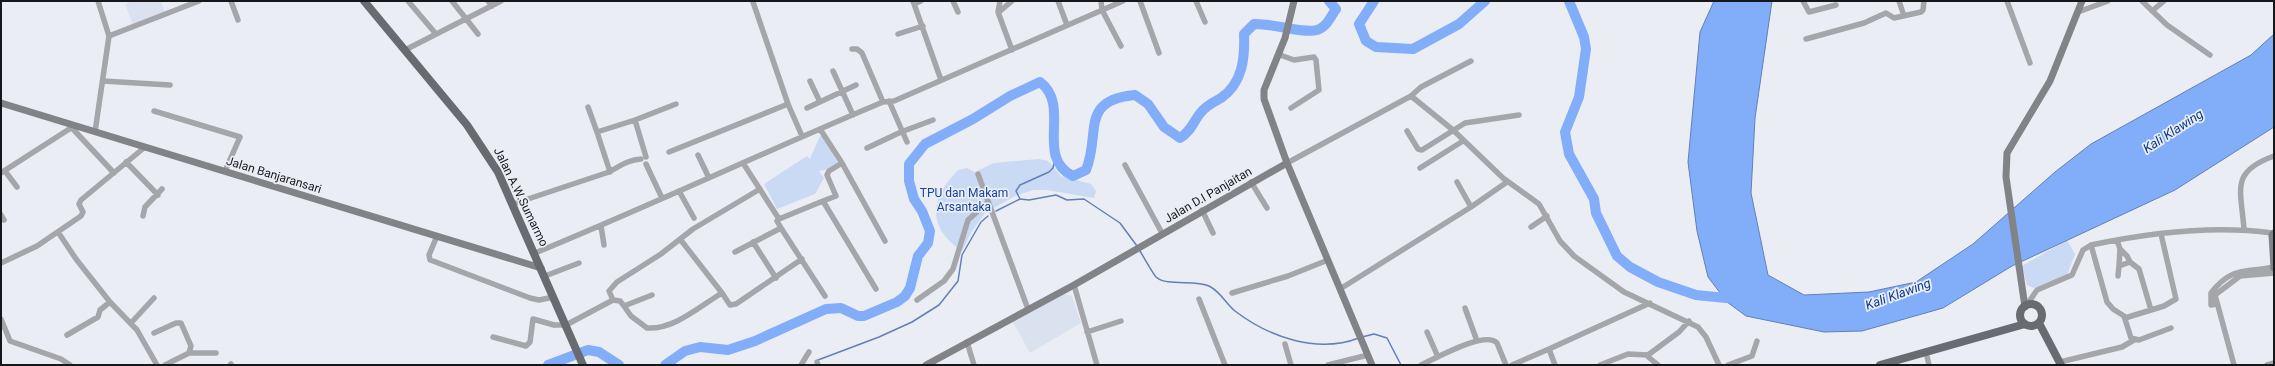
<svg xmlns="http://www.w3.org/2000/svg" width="2275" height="366" viewBox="0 0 2275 366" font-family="Roboto,sans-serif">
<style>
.built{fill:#dbe2ef}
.green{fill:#cadaf5}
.water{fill:#82adf9;stroke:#6280b6}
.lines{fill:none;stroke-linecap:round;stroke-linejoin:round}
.stream{stroke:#6280b6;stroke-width:1.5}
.river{stroke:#82adf9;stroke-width:10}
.street{stroke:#a4a6a9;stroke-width:5.5}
.secondary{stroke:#818387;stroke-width:7}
.primary{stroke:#686b70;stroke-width:8}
.labels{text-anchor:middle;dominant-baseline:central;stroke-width:3.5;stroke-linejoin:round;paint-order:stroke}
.street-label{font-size:12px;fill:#16171a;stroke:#eaedf4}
.park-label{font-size:12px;fill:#16459b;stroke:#eaedf4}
.water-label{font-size:13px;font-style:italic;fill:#0a3a8f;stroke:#eaedf4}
</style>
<rect width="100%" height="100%" fill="#eaedf4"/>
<path class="built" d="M 133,1 L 161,1 L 165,13 L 133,25 L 125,4 Z
M 1064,294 L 1072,296 L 1081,323 L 1030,353 L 1013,322 Z"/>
<path class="green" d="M 820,136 L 822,136 L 838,163 L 829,169 L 819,171 L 824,178 L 815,194 L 777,209 L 764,184 L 807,156 L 810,159 Z
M 1039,159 L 1048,161 L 1061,176 L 1091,184 L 1096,191 L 1094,198 L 1047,190 L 1033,190 L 1015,196 L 985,213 L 972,231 L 962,251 C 926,227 930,198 958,170 L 967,168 L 975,172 L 994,163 Z
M 2067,240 L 2075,254 L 2067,275 L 2034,288 L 2027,285 L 2022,266 Z"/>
<path class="water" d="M 1714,1 L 1772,1 L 1755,118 L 1751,193 L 1768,275 L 1804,295 L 1869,292 L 1916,282 L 1973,244 L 2055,172 L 2091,144 L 2251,55 L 2274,34 L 2274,127 L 2175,190 L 2012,266 L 1943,308 L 1862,331 L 1824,332 L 1746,316 L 1727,302 L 1708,277 L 1697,231 L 1688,162 L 1700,32 Z"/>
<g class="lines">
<path class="stream" d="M 1020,199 L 1016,191 L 1020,185 L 1049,172 L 1053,168 L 1055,157
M 996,211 L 1020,199 L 1029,200 L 1056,195 L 1067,200 L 1084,199 L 1120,223 L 1137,246
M 1140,251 C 1143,256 1153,274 1156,277 C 1167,287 1195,279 1209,286 C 1221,292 1226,304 1235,311 C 1269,337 1317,354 1359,338
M 1362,337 L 1374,334 L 1387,338 L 1401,365
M 818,360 L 879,337 L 912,322 L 939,305 L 958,281 L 962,255 L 981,222 L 988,216"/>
<path class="river" d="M 1374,1 L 1359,24 L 1366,41 L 1376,47 L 1413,49 L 1459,24 L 1485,1
M 1569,1 L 1584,37 L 1586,49 L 1579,97 L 1565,132 L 1569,154 L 1594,199 L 1596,213 L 1617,256 L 1630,267 L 1658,282 L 1696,295 L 1736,299
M 548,365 L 588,350 L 599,352 L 619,365
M 665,365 L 685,351 L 700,347 L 728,350 L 755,341 L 826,309 L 841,308 L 858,316 L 864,316 L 897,302 L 905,296 L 910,288 L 918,256 L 928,243 L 930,231 L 922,211 L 914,199 L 909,181 L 909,164 L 925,144 L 973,119 L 1010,96 L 1040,82 C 1072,106 1034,157 1073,176 L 1086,170 C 1101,134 1079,100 1135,95 L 1148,104 L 1164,127 L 1180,138 C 1192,131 1194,119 1203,110 C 1209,104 1214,102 1221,98 C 1243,83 1245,57 1244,34 L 1254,24 C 1272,23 1304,34 1317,30 C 1327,27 1331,16 1336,9 L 1329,1"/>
<path class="street" d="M 231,1 L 238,20
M 408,1 L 436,34
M 452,1 L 478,34
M 488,1 L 492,6
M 913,1 L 941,80
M 953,1 L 958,12
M 1000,1 L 998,12 L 1012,50
M 1058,1 L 1067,25
M 1101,1 L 1102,10 L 1121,46
M 1140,1 L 1159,53
M 1196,1 L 1205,22
M 1803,1 L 1809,12 L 1836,5
M 1899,1 L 1904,16
M 2007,1 L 2030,63
M 2142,1 L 2167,25 L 2210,55
M 914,4 L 921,1
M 2152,11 L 2164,1
M 999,12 L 1012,1
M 2078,12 L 2108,1
M 898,34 L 923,26
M 109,36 L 199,1
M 1806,39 L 1864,23 L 1886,13 L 1894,18 L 1921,12 L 1923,10 L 1924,1
M 852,49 L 857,49 L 862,53 L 883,102
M 405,50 L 501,1
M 1280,55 L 1294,60 L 1314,57 L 1316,60 L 1319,90 L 1291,108
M 833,71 L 853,115
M 103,81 L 170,85
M 810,81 L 820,102
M 1411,96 L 1421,87 L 1471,61
M 889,101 L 907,142
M 788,104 L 802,136
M 588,107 L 597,132
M 807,108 L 856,85
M 154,111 L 240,137 L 225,171
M 635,120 L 676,104
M 72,128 L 114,173
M 820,129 L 842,163 L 829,171 L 827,175 L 836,196 L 823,201 L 876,289
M 1407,131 L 1418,149 L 1422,150 L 1465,123 L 1519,115
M 95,132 L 109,36 L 98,1
M 867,148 L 901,132 L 933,120
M 669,152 L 788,104 L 753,2
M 698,155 L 709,178
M 126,162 L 158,195
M 743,163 L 779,219 L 777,221 L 781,228 L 825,296
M 842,163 L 885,241
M 1287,163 L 1411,96 L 1453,130 L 1503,178 L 1539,204 L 1560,241 L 1574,256 L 1624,292 L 1698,327 L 1706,337 L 1719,365
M 646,164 L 662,198
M 1125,165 L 1162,233
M 1420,168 L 1463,141
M 5,171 L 17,187
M 610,172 L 597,132 L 635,120 L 646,157
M 1,173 L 74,126
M 978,174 L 1028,309
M 1251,182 L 1267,208
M 1457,182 L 1471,207
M 679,191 L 694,218
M 513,204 L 606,173 C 618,168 626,160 641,159
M 1202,210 L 1213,233
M 1,215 L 4,220
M 143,216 L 145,207 L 162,189
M 779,219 L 823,201
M 601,226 L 604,245
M 1531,227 L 1547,216
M 2244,229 C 2241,189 2230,172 2274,156
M 58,232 L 76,259 L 110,302 L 137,330 L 157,365
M 437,236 L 429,255 L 430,260 L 433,261 L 530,298 L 539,300 L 554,297
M 680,239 L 722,293
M 2117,240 L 2120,249 L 2119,266 L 2130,262 L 2127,256 L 2120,249
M 753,242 L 776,278
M 2091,245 L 2107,302 L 2113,309 L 2124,316 L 2131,338 L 2139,340 L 2171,328
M 735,252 L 781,228
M 535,253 C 652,205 766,151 883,102 L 894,101 L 1123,1
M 2130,262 L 2139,269 L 2151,310
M 1,263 L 37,246 L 81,216 L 83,212 L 79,204 L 81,200 L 145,147
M 545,276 L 579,263
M 2118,276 L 2119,266
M 1074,285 L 1097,365
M 1340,289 L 1471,207 L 1507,182
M 1232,293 L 1288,276 L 1328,260
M 1199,299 L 1225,365
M 613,300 L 620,301 L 624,306 L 652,295
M 917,300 L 944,281 L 953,269 L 968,220 L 988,202
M 2216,304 L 2211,305 L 2211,293 C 2232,266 2245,273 2274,267
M 624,306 L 631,316 L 647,328 C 674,330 700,306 722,293 L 730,305 L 736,304 L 802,259
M 2026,306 L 2037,290 L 2072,275 L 2083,250 L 2091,245 C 2148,233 2214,225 2272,233
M 1465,308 L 1477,341
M 2125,318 L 2164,306 L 2176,299 L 2161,234
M 1,319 L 10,341 L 61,359 L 70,365
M 131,323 L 154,298
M 1087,332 L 1121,321
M 1427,332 L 1438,357
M 154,333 L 176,323 L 181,323 L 191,346 L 189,353
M 67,335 L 98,317 L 100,310 L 110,302
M 493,337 L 526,346 L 530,342 L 533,319 L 554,325 L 566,325 L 613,300 L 609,291 L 617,282 L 661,254 L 693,229 L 760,189
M 967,342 L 974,365
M 1285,344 L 1291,365
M 1549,349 L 1650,303
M 1926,352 L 1929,365
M 1646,355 L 1658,365
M 817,362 L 818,365
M 2060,362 L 2122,347 L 2134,340
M 165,365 L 189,353 L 216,353
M 230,365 L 231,364
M 801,365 L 809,352
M 1328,365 L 1368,355
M 1421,365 C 1435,359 1485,330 1497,343 L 1506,365
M 1512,365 L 1549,349 L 1555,365
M 1600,365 L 1628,354 L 1648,355 L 1679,332 L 1689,321
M 1728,365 L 1752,356 L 1757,341
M 2234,365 L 2215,295 L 2240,276 L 2274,273
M 2267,365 L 2274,363"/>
<path class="secondary" d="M 1294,1 L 1285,38 L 1264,90 L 1264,99 L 1287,163 L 1372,365
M 1,103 L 541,268
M 2274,233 L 2272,235 L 2274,268
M 2025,307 L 2006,177 L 2007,153 L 2050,81 L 2082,1
M 926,365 L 1074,285 L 1287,163"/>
<path class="primary" d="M 364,1 L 467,125 L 498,172 L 583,365
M2020 315a11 11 0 1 1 22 0a11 11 0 1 1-22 0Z
M 2039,323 L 2061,365
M 1880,365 L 2025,324"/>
</g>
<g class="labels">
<g class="street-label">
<text transform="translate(274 175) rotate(17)">Jalan Banjaransari</text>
<text transform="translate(1208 195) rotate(-30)">Jalan D.I Panjaitan</text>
<text transform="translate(521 197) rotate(64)">Jalan A.W.Sumarmo</text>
</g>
<g class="park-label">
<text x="964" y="193">TPU dan Makam<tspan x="964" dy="14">Arsantaka</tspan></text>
</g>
<g class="water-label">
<text transform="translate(2173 131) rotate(-33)">Kali Klawing</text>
<text transform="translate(1898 294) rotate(-20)">Kali Klawing</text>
</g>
</g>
<rect width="2275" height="366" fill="none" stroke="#16171a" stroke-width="4"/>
</svg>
